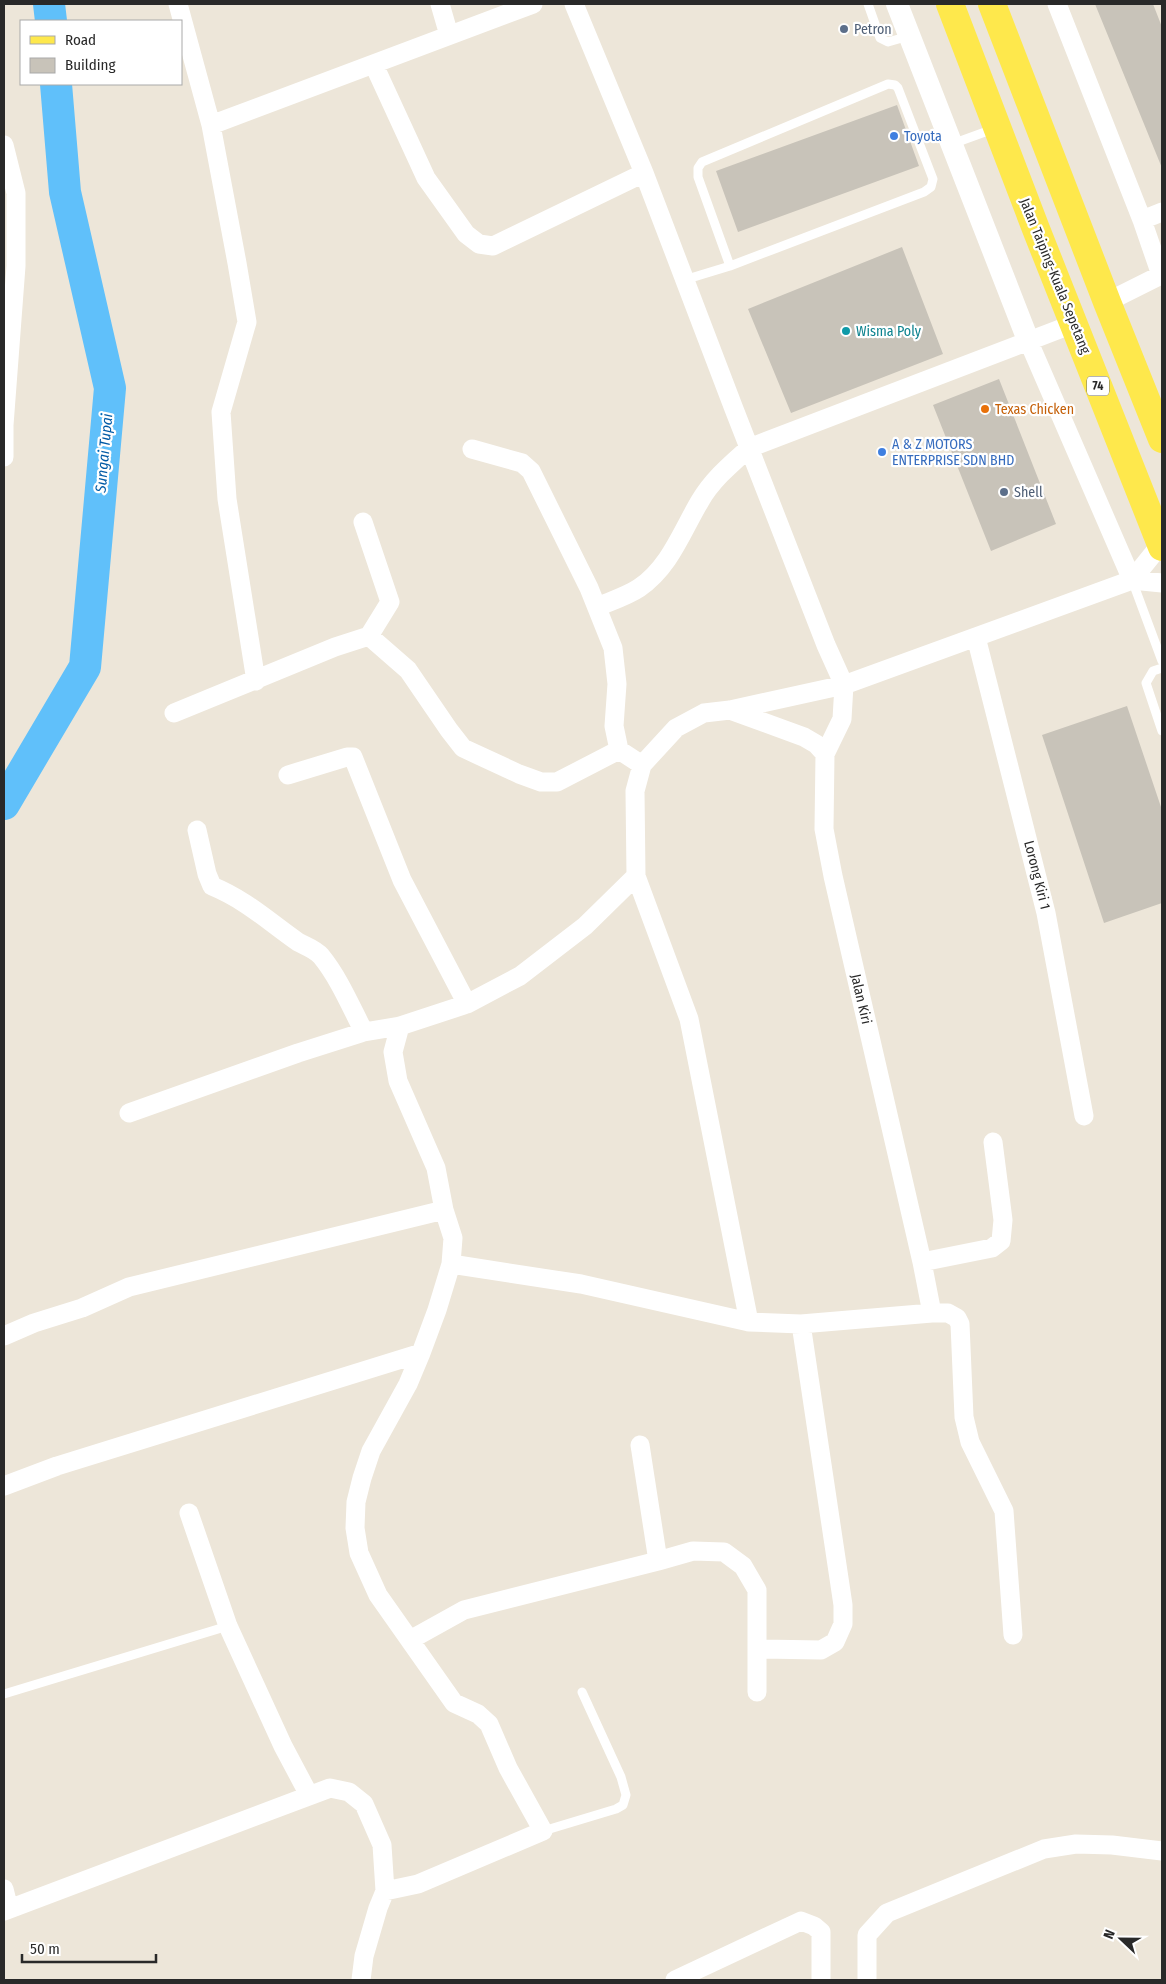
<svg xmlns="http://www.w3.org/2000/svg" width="1166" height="1984" viewBox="0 0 1166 1984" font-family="'Fira Sans Condensed',sans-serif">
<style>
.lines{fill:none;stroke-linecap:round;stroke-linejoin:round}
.river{stroke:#60c0fa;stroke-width:32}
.building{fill:#c8c3b9}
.service{stroke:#fff;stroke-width:9}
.minor{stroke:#fff;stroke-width:19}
.tertiary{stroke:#fff;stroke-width:22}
.primary{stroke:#fee84c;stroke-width:28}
.service-dot{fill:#5c6f8a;stroke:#fff;stroke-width:2}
.shop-dot{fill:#3f7fe0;stroke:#fff;stroke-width:2}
.culture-dot{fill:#0f9aa8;stroke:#fff;stroke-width:2}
.food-dot{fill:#e8710a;stroke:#fff;stroke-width:2}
.labels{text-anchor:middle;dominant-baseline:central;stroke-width:4.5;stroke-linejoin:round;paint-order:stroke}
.shield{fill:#fff;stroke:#696969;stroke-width:1}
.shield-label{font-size:12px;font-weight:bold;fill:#292929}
.service-label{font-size:14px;fill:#4e5e75;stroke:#fff;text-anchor:start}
.shop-label{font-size:14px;fill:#366cbe;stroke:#fff;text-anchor:start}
.street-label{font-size:14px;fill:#292929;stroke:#fff}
.culture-label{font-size:14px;fill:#0d838f;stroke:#fff;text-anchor:start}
.food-label{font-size:14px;fill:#c56008;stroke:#fff;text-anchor:start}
.water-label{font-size:15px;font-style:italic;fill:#005aa5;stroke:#fff}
</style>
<rect width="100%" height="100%" fill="#ede6d9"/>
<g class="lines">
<path class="river" d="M 49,4 L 51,21
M 4,804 L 85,667 L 110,388 L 65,192 L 56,84"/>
</g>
<path class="building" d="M 1095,4 L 1153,4 L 1162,27 L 1162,168 Z
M 897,105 L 919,166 L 738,232 L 716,171 Z
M 902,247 L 943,354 L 791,413 L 748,309 Z
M 999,379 L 1056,524 L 991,551 L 933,405 Z
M 1127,706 L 1162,810 L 1162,903 L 1104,923 L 1042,735 Z"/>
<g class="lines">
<path class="service" d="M 868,4 L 880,38 L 888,42 L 909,36
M 952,144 L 996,128
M 684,280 L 730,266 L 924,192 L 931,187 L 933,179 L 898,88 L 895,85 L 888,84 L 702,162 L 698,168 L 698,177 L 730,266
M 1132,580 L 1162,661
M 1162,668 L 1153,671 L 1146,683 L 1162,731
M 4,1694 L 228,1626
M 543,1831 L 616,1809 L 623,1805 L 626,1795 L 621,1777 L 582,1692"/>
<path class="minor" d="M 178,4 L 211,125 L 237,263 L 247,322 L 221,412 L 227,499 L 256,681
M 440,4 L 449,35
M 574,4 L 644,173 L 734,409 L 826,645 L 844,685 L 842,719 L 825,754 L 824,829 L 833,876 L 922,1262 L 932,1313
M 1057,4 L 1142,220 L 1161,275 L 1107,302
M 374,65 L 426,178 L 466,234 L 479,244 L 493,246 L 644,173
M 211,125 L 533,4
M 4,145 L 16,193 L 16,266 L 4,425 L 4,457
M 1142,220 L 1162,212
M 1028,340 L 1132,580
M 472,449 L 522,463 L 531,471 L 589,588 L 613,648 L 617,684 L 614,726 L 619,750 L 642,765
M 363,522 L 390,602 L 369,636
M 1132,580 L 1161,544
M 597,607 C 611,601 627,596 639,588 C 670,567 682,531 700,501 C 712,480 731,464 749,448 L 1073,324
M 976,637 L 1046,913 L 1084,1116
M 730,710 L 804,737 L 816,744 L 825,754
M 174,713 L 335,647 L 369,636 L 408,670 L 449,730 L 463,748 L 519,774 L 541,782 L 557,782 L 619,750
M 288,775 L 347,757 L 353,757 L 402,880 L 467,1004
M 197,830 L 207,874 L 212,886 C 246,900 268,921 298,942 C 305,946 315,949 321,956 C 339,978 351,1007 364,1032
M 129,1113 L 298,1053 L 364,1032 L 400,1026 L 467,1004 L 520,976 L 585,926 L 636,876
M 922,1262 L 992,1248 L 1001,1241 L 1003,1220 L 993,1142
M 451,1264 L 581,1284 L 749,1322 L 801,1324 L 932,1313 L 948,1313 L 957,1318 L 960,1324 L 964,1417 L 970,1442 L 1004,1511 L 1013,1635
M 749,1322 L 689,1019 L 636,876 L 635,791 L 642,765 L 676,728 L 704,713 L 730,710 L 844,685 L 1132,580 L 1162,583
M 4,1336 L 34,1323 L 82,1308 L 129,1287 L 444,1210
M 640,1445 L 658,1561
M 4,1486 L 57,1466 L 421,1353
M 189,1513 L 228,1626 L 283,1746 L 309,1795
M 410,1640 L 464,1610 L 658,1561 L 693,1551 L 724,1552 L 743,1566 L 757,1590 L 757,1692
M 757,1649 L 821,1650 L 835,1642 L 843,1624 L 843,1605 L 801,1324
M 4,1889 L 9,1909
M 385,1891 L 418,1884 L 543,1831 L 508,1768 L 489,1724 L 478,1714 L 454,1703 L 378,1595 L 359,1553 L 355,1528 L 356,1502 L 362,1478 L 371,1451 L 408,1384 L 421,1353 L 437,1310 L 451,1264 L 453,1238 L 444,1210 L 436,1168 L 398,1081 L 393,1052 L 400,1026
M 4,1911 L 330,1788 L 349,1792 L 364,1804 L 382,1845 L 385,1891 L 378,1908 L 364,1956 L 361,1980
M 675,1980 L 801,1921 L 814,1926 L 821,1932 L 821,1980
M 867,1980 L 867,1935 L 887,1913 L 1044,1849 L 1076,1844 L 1112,1845 L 1162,1851"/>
<path class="tertiary" d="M 897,4 L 1028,340"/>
<path class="primary" d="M 950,4 L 1036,229 L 1162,547
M 992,4 L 1107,302 L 1162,439"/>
</g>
<g class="service-dot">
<circle cx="844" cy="29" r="5"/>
<circle cx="1004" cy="492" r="5"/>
</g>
<g class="shop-dot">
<circle cx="894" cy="136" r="5"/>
<circle cx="882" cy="452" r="5"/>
</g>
<circle class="culture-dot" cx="846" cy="331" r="5"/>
<circle class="food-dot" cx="985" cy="409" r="5"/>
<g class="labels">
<rect class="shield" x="1087" y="376.5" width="22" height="19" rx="4"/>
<g class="shield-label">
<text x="1098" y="386">74</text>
</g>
<g class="service-label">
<text x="854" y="29">Petron</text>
<text x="1014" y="492">Shell</text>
</g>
<g class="shop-label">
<text x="904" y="136">Toyota</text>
<text x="892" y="444">A &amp; Z MOTORS<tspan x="892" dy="16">ENTERPRISE SDN BHD</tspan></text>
</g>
<g class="street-label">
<text transform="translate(1055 276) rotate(68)">Jalan Taiping-Kuala Sepetang</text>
<text transform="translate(1037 875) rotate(76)">Lorong Kiri 1</text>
<text transform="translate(861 999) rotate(77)">Jalan Kiri</text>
</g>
<g class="culture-label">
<text x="856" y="331">Wisma Poly</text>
</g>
<g class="food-label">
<text x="995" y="409">Texas Chicken</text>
</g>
<g class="water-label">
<text transform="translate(104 453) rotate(-85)">Sungai Tupai</text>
</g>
</g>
<rect width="1166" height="1984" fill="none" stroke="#292929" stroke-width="10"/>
<rect x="20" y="20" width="162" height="65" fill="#ffffff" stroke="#a9a9a9"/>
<rect x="30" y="36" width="25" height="8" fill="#fee84c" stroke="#a9a9a9"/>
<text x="65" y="45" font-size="15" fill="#292929">Road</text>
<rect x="30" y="58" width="25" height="15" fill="#c8c3b9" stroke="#a9a9a9"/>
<text x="65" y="70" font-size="15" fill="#292929">Building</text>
<g transform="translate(1121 1939) rotate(292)" stroke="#ffffff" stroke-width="4" paint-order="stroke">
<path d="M0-4L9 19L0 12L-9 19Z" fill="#292929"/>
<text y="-8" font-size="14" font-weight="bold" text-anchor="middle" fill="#292929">N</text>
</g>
<path d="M22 1954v8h134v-8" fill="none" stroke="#292929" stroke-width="2.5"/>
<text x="30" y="1954" font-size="15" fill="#292929" stroke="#ffffff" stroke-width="4" paint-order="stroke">50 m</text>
</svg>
